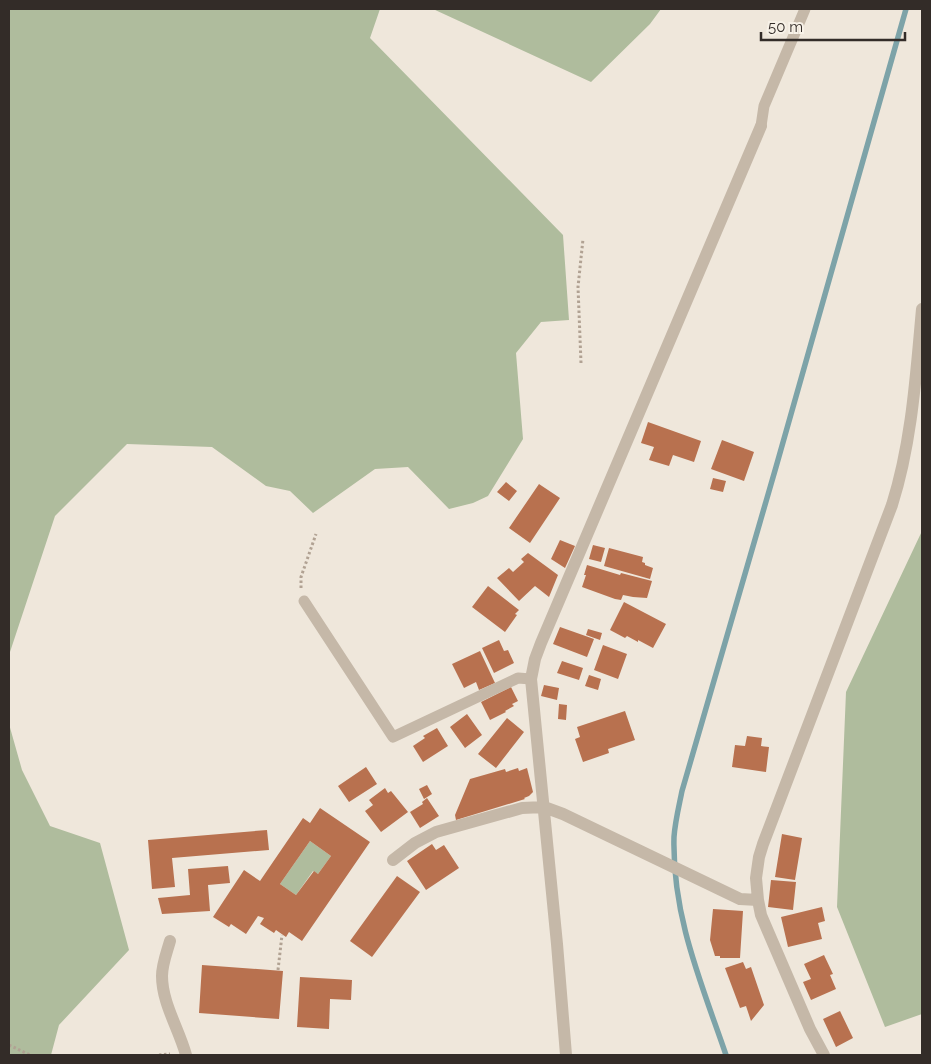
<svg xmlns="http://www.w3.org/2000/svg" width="931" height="1064" viewBox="0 0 931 1064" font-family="Raleway,sans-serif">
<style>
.green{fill:#afbc9d}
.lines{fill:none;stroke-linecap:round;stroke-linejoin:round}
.stream{stroke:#7da3a8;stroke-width:5.5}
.building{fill:#b8714f;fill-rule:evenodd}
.path{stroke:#b1a293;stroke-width:3;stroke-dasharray:2.5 2.5;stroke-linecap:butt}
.lane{stroke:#c5b8a8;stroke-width:11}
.street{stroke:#c5b8a8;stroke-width:12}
</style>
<rect width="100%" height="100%" fill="#efe7db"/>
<path class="green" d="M 9,9 L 380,9 L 370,38 L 563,235 L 569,320 L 541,322 L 516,353 L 523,439 L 488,496 L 473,503 L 449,509 L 408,467 L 375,469 L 313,513 L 290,491 L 266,486 L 212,447 L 127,444 L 55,516 L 9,655 Z
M 433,9 L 661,9 L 650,24 L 591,82 Z
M 922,531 L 922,1014 L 885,1027 L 837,907 L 846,692 Z
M 9,724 L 22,770 L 50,826 L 100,843 L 129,950 L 59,1025 L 51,1055 L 9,1055 Z
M 310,841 L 331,856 L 318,874 L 313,871 L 296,895 L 280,884 Z"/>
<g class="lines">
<path class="stream" d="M 726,1055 C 701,982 672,916 674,837 C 675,822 679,806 682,791 L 776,467 L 906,9"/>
</g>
<path class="building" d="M 648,422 L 701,441 L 694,462 L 673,455 L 669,466 L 649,460 L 654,447 L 641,443 Z
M 722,440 L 754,452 L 744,481 L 711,469 Z
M 713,478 L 726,481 L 723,492 L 710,489 Z
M 506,482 L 517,491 L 509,501 L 497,492 Z
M 539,484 L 560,498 L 530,543 L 509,528 Z
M 560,540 L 575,546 L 565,568 L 551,559 Z
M 593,545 L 605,548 L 601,562 L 589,559 Z
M 609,548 L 643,557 L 642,562 L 645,563 L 645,565 L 653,568 L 650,579 L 604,566 Z
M 528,553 L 558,575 L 549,597 L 535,586 L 519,601 L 497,578 L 509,568 L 513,572 L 524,562 L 521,559 Z
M 587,565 L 620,575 L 621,573 L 652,581 L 647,598 L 633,597 L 623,595 L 621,600 L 615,599 L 582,587 L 586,575 L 584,575 Z
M 488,586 L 519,610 L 515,614 L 517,615 L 505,632 L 472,607 Z
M 624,602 L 666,624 L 653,648 L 638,640 L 638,642 L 627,636 L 625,638 L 610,630 Z
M 560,627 L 594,639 L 587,657 L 553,644 Z
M 588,629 L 602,633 L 600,640 L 586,635 Z
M 499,640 L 504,651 L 508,650 L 514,663 L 494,673 L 482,648 Z
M 603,645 L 627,654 L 618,679 L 594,670 Z
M 480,651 L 495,683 L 479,690 L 476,682 L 464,688 L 452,664 Z
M 562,661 L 583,668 L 579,680 L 557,673 Z
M 589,675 L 601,679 L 598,690 L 585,686 Z
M 544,685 L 559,688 L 557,700 L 541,696 Z
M 511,687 L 518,701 L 512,704 L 514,706 L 505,711 L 506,712 L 490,720 L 481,702 Z
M 559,704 L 567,705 L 566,720 L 558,719 Z
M 625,711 L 635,740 L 608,749 L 609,753 L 583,762 L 575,739 L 580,737 L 577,727 Z
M 467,714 L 482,735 L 465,748 L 450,727 Z
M 507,718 L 524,732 L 496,768 L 478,754 Z
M 437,728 L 448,746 L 423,762 L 413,746 L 425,738 L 423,736 Z
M 747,736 L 762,738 L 761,746 L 769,747 L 766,772 L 732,767 L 735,745 L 745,746 Z
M 366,767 L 377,784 L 349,802 L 338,786 Z
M 518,768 L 519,771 L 527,768 L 533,792 L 529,796 L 524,798 L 525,799 L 456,820 L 455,815 L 470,779 L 505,769 L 506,772 Z
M 427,785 L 432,794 L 424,799 L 419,789 Z
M 385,788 L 388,793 L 391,791 L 408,812 L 381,832 L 365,811 L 373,805 L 369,800 Z
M 427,798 L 439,816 L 420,828 L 410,812 L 423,804 L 422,802 Z
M 320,808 L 370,842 L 302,941 L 289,932 L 286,937 L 276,930 L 274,933 L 260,924 L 264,918 L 258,916 L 246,934 L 231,924 L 229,927 L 213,917 L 244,870 L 260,881 L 303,818 L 310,823 ZM 310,841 L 331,856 L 318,874 L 314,871 L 296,895 L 280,884 Z
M 267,830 L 269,850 L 172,858 L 175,887 L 152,889 L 148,840 Z
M 782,834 L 802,838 L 795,880 L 775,877 Z
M 432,844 L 436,850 L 444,845 L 459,868 L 426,890 L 407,861 Z
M 228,866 L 230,883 L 208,885 L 210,911 L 162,914 L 158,898 L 190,895 L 188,869 Z
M 397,876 L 420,892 L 372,957 L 350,941 Z
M 771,880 L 796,882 L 793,910 L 768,907 Z
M 822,907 L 825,921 L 818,923 L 822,939 L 788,947 L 781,917 Z
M 713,909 L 743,911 L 740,958 L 720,958 L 720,956 L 715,956 L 710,940 Z
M 824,955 L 833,974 L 830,975 L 836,989 L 811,1000 L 803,982 L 811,979 L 804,964 Z
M 743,962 L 746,969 L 751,967 L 764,1005 L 751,1021 L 746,1006 L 740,1008 L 725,968 Z
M 202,965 L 283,971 L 279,1019 L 199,1013 Z
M 300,977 L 352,980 L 351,1000 L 330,999 L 329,1029 L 297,1027 Z
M 840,1011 L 853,1038 L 836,1047 L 823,1019 Z"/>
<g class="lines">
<path class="path" d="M 581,363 L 578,287 L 583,239
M 301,588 L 301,577 L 316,534
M 278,970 L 282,935
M 9,1045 L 30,1055
M 159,1055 L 170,1054"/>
<path class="lane" d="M 761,126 L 764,106 L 805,9
M 304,601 L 393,737 L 518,678 L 531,679"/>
<path class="street" d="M 393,860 L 415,843 L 436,832 L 522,808 L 544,807 L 563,814 L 740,899 L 758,900
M 170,941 C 167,952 162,964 162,976 C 162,1003 179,1029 186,1055
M 566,1055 L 557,944 L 531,679 L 535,659 L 541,643 L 761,126
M 824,1055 L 810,1029 L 761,915 L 758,900 L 756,878 L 759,857 L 763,844 L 892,505 C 912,442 916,374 922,309"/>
</g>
<rect width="931" height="1064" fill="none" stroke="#332c28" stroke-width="20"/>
<path d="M761 32v8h144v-8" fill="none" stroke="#332c28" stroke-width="2.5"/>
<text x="768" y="32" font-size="15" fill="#332c28" stroke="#f7f1e7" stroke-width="4" paint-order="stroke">50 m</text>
</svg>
